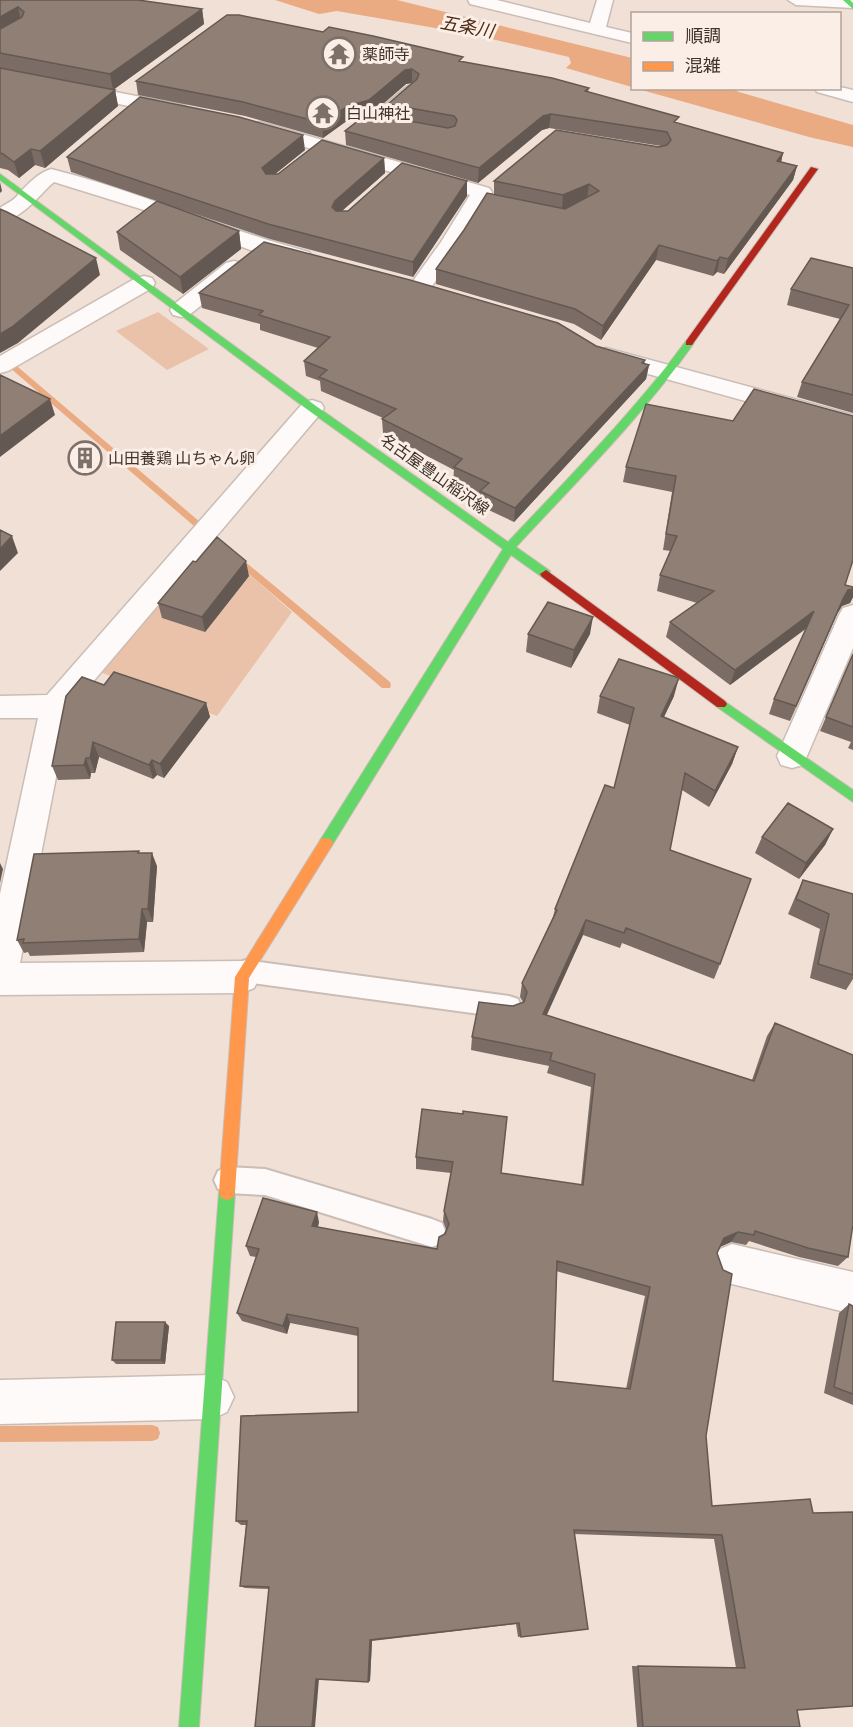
<svg xmlns="http://www.w3.org/2000/svg" width="853" height="1727" viewBox="0 0 853 1727" font-family="Manrope,'Noto Sans JP',sans-serif">
<style>
.green{fill:#eac1a9}
.water{fill:#eaaa82}
.lines{fill:none;stroke-linecap:round;stroke-linejoin:round}
.stream{fill:#eaaa82;fill-rule:evenodd}
.lane-casing{stroke:#cabdb5;stroke-width:4}
.street-casing{stroke:#cabdb5;stroke-width:3}
.fast-casing{stroke:#cabdb5;stroke-width:2}
.slow-casing{stroke:#cabdb5;stroke-width:2}
.jam-casing{stroke:#cabdb5;stroke-width:2}
.lane{fill:#fdfaf9;fill-rule:evenodd}
.street{fill:#fdfaf9;fill-rule:evenodd}
.fast{fill:#63d668;fill-rule:evenodd}
.slow{fill:#ff974d;fill-rule:evenodd}
.jam{fill:#b3261e;fill-rule:evenodd}
.wall{fill:#7b6d65;fill-rule:evenodd}
.shaded-wall{fill:#645952}
.building{fill:#8f7f75;stroke:#645952;stroke-width:1.5;fill-rule:evenodd}
.labels{text-anchor:middle;dominant-baseline:central;stroke-width:6;stroke-linejoin:round;paint-order:stroke}
.far-poi-label{font-size:16px;fill:#3f332c;stroke:#fbeee7;text-anchor:start}
.far-street-label{font-size:16px;fill:#3f332c;stroke:#fbeee7}
.far-water-label{font-size:18px;font-style:italic;fill:#4b2913;stroke:#fbeee7}
</style>
<rect width="100%" height="100%" fill="#f1e0d6"/>
<path class="green" d="M 158,312 L 209,349 L 167,370 L 116,331 Z
M 210,539 L 292,612 L 217,716 L 97,671 Z"/>
<path class="water" d="M 275,0 L 397,0 L 632,58 L 632,87 L 566,68 L 571,63 L 569,57 L 470,34 L 337,11 L 319,14 Z
M 638,89 L 732,89 L 739,92 L 853,125 L 853,147 L 809,137 Z"/>
<g class="lines">
<path class="stream" d="M 12,362 L 200,522 L 200,526 L 194,526 L 9,367 L 8,365 Z
M 237,555 L 390,682 L 391,685 L 390,688 L 382,688 L 233,560 L 232,558 Z
M 152,1425 L 158,1427 L 160,1433 L 158,1439 L 152,1441 L 0,1442 L 0,1426 Z"/>
<defs>
<path id="lane" d="M 411,86 L 417,90 L 415,93 L 378,125 L 368,125 L 366,122 L 368,119 L 407,87 Z
M 245,960 L 509,996 L 518,999 L 521,1007 L 518,1015 L 509,1018 L 245,982 L 237,978 L 233,971 L 237,964 Z
M 227,1167 L 265,1169 L 432,1219 L 442,1223 L 446,1233 L 442,1243 L 432,1247 L 265,1195 L 227,1193 L 218,1189 L 214,1180 L 218,1171 Z"/>
<path id="street" d="M 468,0 L 497,0 L 590,23 L 597,0 L 613,0 L 606,27 L 632,33 L 632,43 L 470,4 Z
M 788,0 L 853,0 L 853,8 L 796,5 Z
M 0,70 L 178,104 L 185,106 L 187,110 L 185,114 L 178,116 L 0,80 Z
M 840,87 L 853,90 L 853,102 L 817,92 L 815,88 L 840,88 Z
M 260,122 L 489,188 L 492,192 L 462,244 L 427,293 L 419,295 L 411,293 L 408,288 L 441,242 L 470,195 L 253,132 L 250,128 L 253,124 Z
M 51,169 C 139,191 222,229 309,252 L 312,257 L 309,262 L 301,263 L 253,251 L 144,210 L 54,182 C 37,197 24,217 0,223 L 0,208 C 5,204 13,201 17,196 C 25,187 37,173 51,169 Z
M 234,261 L 242,263 L 245,268 L 242,273 L 189,315 L 181,317 L 173,315 L 170,310 L 173,305 L 226,263 Z
M 144,276 L 152,278 L 155,283 L 152,288 L 8,371 L 0,373 L 0,356 L 136,278 Z
M 606,348 L 853,415 L 853,431 L 598,360 L 594,355 L 598,350 Z
M 312,400 L 321,403 L 324,408 L 321,413 L 69,710 L 20,963 L 242,961 L 254,966 L 260,977 L 254,988 L 242,993 L 0,995 L 0,894 L 38,718 L 0,718 L 0,696 L 47,695 L 303,403 Z
M 853,605 L 853,648 L 807,756 L 803,765 L 792,768 L 781,765 L 777,756 L 839,615 L 843,608 Z
M 732,1244 L 853,1272 L 853,1314 L 732,1284 L 718,1278 L 712,1264 L 718,1250 Z
M 212,1375 L 227,1382 L 234,1397 L 227,1412 L 212,1419 L 0,1424 L 0,1380 Z"/>
<path id="fast" d="M 843,0 L 850,0 L 853,3 L 853,9 Z
M 0,174 L 316,406 L 508,542 C 569,477 633,413 686,341 L 694,343 C 642,417 577,481 516,547 L 550,571 L 550,577 L 542,577 L 511,555 L 331,847 L 321,847 L 319,843 L 321,839 L 503,549 L 308,410 L 0,180 Z
M 721,699 L 853,790 L 853,802 L 717,707 L 715,704 Z
M 227,1184 L 233,1186 L 235,1192 L 199,1727 L 179,1727 L 219,1192 L 221,1186 Z"/>
<path id="slow" d="M 326,838 L 331,839 L 333,843 L 331,847 L 249,978 L 235,1192 L 233,1198 L 227,1200 L 221,1198 L 219,1192 L 235,977 L 321,839 Z"/>
<path id="jam" d="M 811,167 L 818,169 L 692,345 L 686,345 L 686,341 Z
M 546,570 L 725,701 L 727,704 L 725,707 L 717,707 L 542,577 L 540,574 Z"/>
</defs>
<use href="#lane" class="lane-casing"/>
<use href="#street" class="street-casing"/>
<use href="#fast" class="fast-casing"/>
<use href="#slow" class="slow-casing"/>
<use href="#jam" class="jam-casing"/>
<use href="#lane" class="lane"/>
<use href="#street" class="street"/>
<use href="#fast" class="fast"/>
<use href="#slow" class="slow"/>
<use href="#jam" class="jam"/>
</g>
<path class="wall" d="M 0,0 L 202,9 L 204,24 L 113,90 L 29,73 L 115,90 L 118,106 L 45,168 L 35,165 L 19,178 L 8,170 L 0,168 Z
M 463,62 L 589,88 L 588,92 L 678,123 L 783,153 L 781,162 L 797,166 L 793,180 L 724,274 L 717,272 L 713,276 L 656,260 L 601,340 L 574,324 L 436,284 L 436,269 L 494,194 L 494,181 L 661,146 L 549,128 L 542,130 L 478,183 L 346,145 L 345,131 L 388,117 L 388,104 L 412,83 L 406,84 L 370,115 L 348,120 L 323,138 L 245,116 L 138,95 L 136,81 Z
M 305,150 L 275,174 L 384,158 L 385,173 L 342,211 L 348,211 L 467,181 L 467,196 L 413,277 L 270,239 L 165,204 L 239,231 L 241,249 L 183,294 L 120,250 L 117,232 L 157,201 L 71,172 L 67,157 Z
M 853,268 L 853,413 L 797,397 L 802,382 L 840,319 L 787,305 L 791,289 Z
M 199,293 L 596,346 L 649,365 L 646,379 L 514,522 L 480,506 L 480,494 L 453,482 L 454,470 L 383,433 L 382,419 L 383,418 L 321,391 L 320,381 L 306,376 L 304,361 L 318,348 L 260,330 L 260,324 L 202,308 Z
M 733,421 L 845,585 L 853,587 L 853,597 L 850,603 L 842,606 L 837,614 L 790,721 L 769,714 L 774,699 L 807,628 L 730,685 L 666,637 L 670,622 L 697,603 L 657,591 L 660,575 L 671,551 L 663,550 L 672,492 L 623,482 L 626,467 Z
M 249,576 L 205,632 L 162,618 L 158,603 Z
M 528,634 L 590,634 L 571,668 L 526,652 Z
M 853,654 L 853,750 L 848,748 L 851,742 L 820,731 Z
M 104,685 L 206,703 L 210,717 L 164,778 L 157,775 L 153,779 L 99,757 L 95,773 L 91,773 L 90,779 L 58,780 L 52,766 Z
M 600,696 L 674,696 L 664,717 L 738,747 L 732,764 L 709,807 L 682,790 L 670,850 L 720,964 L 714,979 L 622,943 L 620,948 L 583,935 L 546,1015 L 752,1080 L 767,1036 L 775,1023 L 848,1257 L 838,1266 L 799,1257 L 749,1241 L 746,1245 L 731,1242 L 720,1247 L 717,1253 L 706,1436 L 712,1506 L 797,1710 L 800,1727 L 637,1727 L 632,1666 L 736,1668 L 714,1539 L 574,1534 L 588,1629 L 518,1637 L 516,1624 L 372,1641 L 370,1681 L 368,1682 L 269,1589 L 245,1588 L 240,1586 L 246,1525 L 241,1525 L 236,1521 L 358,1412 L 358,1336 L 290,1323 L 287,1334 L 242,1321 L 237,1313 L 256,1257 L 250,1256 L 246,1246 L 319,1222 L 318,1227 L 437,1249 L 446,1229 L 443,1221 L 444,1211 L 451,1173 L 416,1169 L 416,1157 L 422,1109 L 501,1173 L 581,1185 L 591,1087 L 547,1073 L 549,1066 L 471,1050 L 472,1037 L 513,1006 L 523,1002 L 520,997 L 522,983 L 553,917 L 555,909 L 614,788 L 630,725 L 597,713 ZM 556,1271 L 645,1296 L 626,1389 L 553,1381 Z
M 833,829 L 825,845 L 799,879 L 755,853 L 762,837 Z
M 139,853 L 157,866 L 153,922 L 147,922 L 144,952 L 30,956 L 28,952 L 24,953 L 17,940 Z
M 803,880 L 853,894 L 853,979 L 846,990 L 810,978 L 820,929 L 788,914 L 796,895 Z
M 849,1304 L 853,1306 L 853,1405 L 824,1393 L 839,1313 Z
M 169,1326 L 165,1364 L 116,1364 L 112,1360 Z"/>
<path class="shaded-wall" d="M 18,7 L 21,22 L 0,34 L 0,17 Z
M 202,9 L 204,24 L 113,90 L 110,74 Z
M 412,69 L 412,83 L 406,84 L 370,115 L 348,120 L 323,138 L 322,123 L 405,70 Z
M 115,90 L 118,106 L 45,168 L 40,151 Z
M 551,114 L 549,128 L 542,130 L 478,183 L 479,168 L 543,116 Z
M 303,135 L 305,150 L 264,183 L 262,168 Z
M 31,149 L 35,165 L 19,178 L 14,162 Z
M 783,153 L 780,167 L 777,161 Z
M 384,158 L 385,173 L 336,216 L 332,207 L 335,201 Z
M 797,166 L 793,180 L 724,274 L 728,259 Z
M 467,181 L 467,196 L 413,277 L 413,262 Z
M 0,182 L 2,191 L 0,193 Z
M 589,184 L 587,199 L 562,210 L 563,195 Z
M 239,231 L 241,249 L 183,294 L 180,277 Z
M 659,245 L 656,260 L 601,340 L 603,326 Z
M 720,257 L 717,272 L 713,276 L 717,261 Z
M 96,258 L 100,275 L 18,343 L 0,353 L 0,334 Z
M 645,360 L 643,371 L 649,365 L 646,379 L 514,522 L 515,508 Z
M 50,399 L 55,415 L 0,457 L 0,436 Z
M 12,536 L 18,553 L 0,571 L 0,549 Z
M 246,561 L 249,576 L 205,632 L 202,617 Z
M 853,589 L 853,597 L 850,603 L 842,606 L 837,614 L 790,721 L 843,599 L 848,590 Z
M 814,611 L 809,626 L 730,685 L 735,670 Z
M 593,617 L 590,634 L 571,668 L 574,650 Z
M 679,678 L 674,696 L 656,733 L 661,716 Z
M 206,703 L 210,717 L 164,778 L 160,764 Z
M 93,742 L 99,757 L 95,773 L 90,758 Z
M 738,747 L 732,764 L 709,807 L 715,791 Z
M 86,758 L 91,773 L 90,779 L 84,765 Z
M 152,760 L 157,775 L 153,779 L 149,765 Z
M 833,829 L 825,845 L 799,879 L 806,863 Z
M 152,853 L 157,866 L 153,922 L 148,909 Z
M 0,863 L 3,869 L 0,883 Z
M 142,909 L 147,922 L 144,952 L 139,939 Z
M 586,920 L 583,935 L 541,1028 L 543,1014 Z
M 317,1212 L 319,1222 L 315,1236 L 312,1226 Z
M 738,1232 L 731,1242 L 717,1248 L 724,1238 Z
M 287,1314 L 290,1323 L 287,1334 L 283,1326 Z
M 165,1322 L 169,1326 L 165,1364 L 161,1360 Z
M 370,1640 L 372,1641 L 370,1681 L 368,1682 Z
M 316,1679 L 319,1679 L 315,1727 L 312,1727 Z"/>
<path class="building" d="M 0,0 L 138,0 L 202,9 L 110,74 L 0,53 L 0,29 L 22,17 L 24,12 L 18,7 L 0,17 Z
M 227,15 L 239,15 L 323,32 L 329,27 L 373,36 L 463,57 L 459,61 L 552,78 L 589,88 L 585,91 L 679,117 L 674,122 L 783,153 L 777,161 L 797,166 L 728,259 L 720,257 L 717,261 L 659,245 L 603,326 L 575,309 L 436,269 L 464,230 L 487,193 L 565,209 L 599,191 L 589,184 L 563,195 L 494,181 L 556,130 L 659,147 L 667,145 L 671,140 L 667,132 L 551,114 L 543,116 L 479,168 L 345,131 L 363,117 L 376,115 L 448,128 L 455,126 L 457,120 L 454,116 L 388,104 L 417,79 L 419,74 L 412,69 L 405,70 L 369,100 L 348,106 L 322,123 L 243,102 L 136,81 Z
M 0,68 L 115,90 L 40,151 L 31,149 L 14,162 L 3,154 L 0,153 Z
M 140,97 L 239,117 L 303,135 L 262,168 L 266,174 L 278,174 L 322,140 L 384,158 L 335,201 L 332,207 L 336,211 L 348,211 L 402,163 L 467,181 L 413,262 L 268,224 L 67,157 Z
M 157,201 L 239,231 L 180,277 L 117,232 Z
M 0,209 L 7,212 L 96,258 L 12,327 L 0,334 Z
M 264,242 L 410,280 L 558,323 L 596,346 L 645,360 L 642,363 L 649,365 L 515,508 L 480,491 L 489,483 L 454,467 L 462,459 L 382,419 L 396,409 L 319,377 L 327,370 L 304,361 L 330,337 L 259,315 L 263,311 L 199,293 Z
M 811,258 L 853,268 L 853,395 L 802,382 L 849,305 L 791,289 Z
M 0,375 L 50,399 L 0,436 Z
M 754,389 L 853,416 L 853,560 L 845,585 L 853,587 L 853,589 L 848,590 L 843,599 L 796,706 L 774,699 L 814,611 L 735,670 L 670,622 L 714,591 L 660,575 L 677,536 L 666,534 L 676,476 L 626,467 L 646,404 L 733,421 Z
M 0,530 L 12,536 L 0,549 Z
M 217,537 L 246,561 L 202,617 L 158,603 L 193,561 L 196,562 Z
M 548,602 L 593,617 L 574,650 L 528,634 Z
M 853,654 L 853,727 L 826,717 Z
M 619,659 L 679,678 L 661,716 L 738,747 L 715,791 L 685,773 L 670,850 L 751,879 L 720,964 L 626,928 L 624,933 L 586,920 L 543,1014 L 754,1081 L 775,1023 L 853,1055 L 853,1224 L 848,1257 L 808,1248 L 755,1231 L 754,1235 L 738,1232 L 724,1238 L 717,1253 L 723,1270 L 732,1274 L 706,1436 L 712,1506 L 810,1499 L 813,1513 L 853,1512 L 853,1706 L 797,1710 L 800,1727 L 643,1727 L 638,1666 L 745,1668 L 722,1535 L 574,1530 L 588,1629 L 521,1637 L 519,1623 L 370,1640 L 368,1682 L 316,1679 L 312,1727 L 255,1727 L 269,1587 L 240,1586 L 247,1521 L 236,1521 L 241,1416 L 358,1412 L 358,1328 L 287,1314 L 283,1326 L 237,1313 L 259,1249 L 246,1246 L 263,1198 L 317,1212 L 312,1226 L 437,1249 L 439,1237 L 445,1234 L 449,1224 L 444,1211 L 453,1162 L 416,1157 L 422,1109 L 463,1114 L 463,1111 L 507,1117 L 501,1173 L 583,1185 L 595,1074 L 550,1060 L 552,1053 L 472,1037 L 479,1002 L 513,1006 L 524,1002 L 527,992 L 522,983 L 557,910 L 555,909 L 605,785 L 614,788 L 634,708 L 600,696 ZM 557,1261 L 650,1287 L 630,1389 L 553,1381 Z
M 114,672 L 206,703 L 160,764 L 152,760 L 149,765 L 93,742 L 90,758 L 86,758 L 84,765 L 52,766 L 66,696 L 82,677 L 104,685 Z
M 788,803 L 833,829 L 806,863 L 762,837 Z
M 139,851 L 138,853 L 152,853 L 148,909 L 142,909 L 139,939 L 23,943 L 24,939 L 17,940 L 34,854 Z
M 803,880 L 853,894 L 853,975 L 818,964 L 829,914 L 796,899 Z
M 849,1304 L 853,1306 L 853,1394 L 834,1387 Z
M 116,1322 L 165,1322 L 161,1360 L 112,1360 Z"/>
<defs>
<symbol id="temple-ring" viewBox="-11 -11 22 22"><circle r="9.5" fill="#fbeee7" stroke="#7d7068" stroke-width="1.5"/><path d="M0-6L5-2H3V0L6.5 2.5H4V6H1.5V3h-3V6H-4V2.5H-6.5L-3 0V-2H-5Z" fill="#7d7068"/></symbol>
<symbol id="building-ring" viewBox="-11 -11 22 22"><circle r="9.5" fill="#fbeee7" stroke="#7d7068" stroke-width="1.5"/><path d="M-4-6H4V6H1V3H-1V6H-4ZM-2.5-4.3h1.7v1.8h-1.7ZM.8-4.3h1.7v1.8H.8ZM-2.5-1h1.7V.8h-1.7ZM.8-1h1.7V.8H.8Z" fill="#7d7068"/></symbol>
</defs>
<g fill-rule="evenodd">
<use href="#temple-ring" x="320" y="35" width="38" height="38"/>
<use href="#temple-ring" x="304" y="94" width="38" height="38"/>
<use href="#building-ring" x="66" y="439" width="38" height="38"/>
</g>
<g class="labels">
<g class="far-poi-label">
<text x="362" y="54">薬師寺</text>
<text x="346" y="113">白山神社</text>
<text x="108" y="458">山田養鶏 山ちゃん卵</text>
</g>
<g class="far-street-label">
<text transform="translate(435 474) rotate(35)">名古屋豊山稲沢線</text>
</g>
<g class="far-water-label">
<text transform="translate(467 26) rotate(10)">五条川</text>
</g>
</g>
<rect x="631" y="12" width="210" height="78" fill="#fbeee7" stroke="#b0a39c" stroke-width="1.5"/>
<rect x="643" y="32" width="30" height="9" fill="#63d668" stroke="#b0a39c" stroke-width="1.5"/>
<text x="685" y="42" font-size="18" fill="#3f332c">順調</text>
<rect x="643" y="62" width="30" height="9" fill="#ff974d" stroke="#b0a39c" stroke-width="1.5"/>
<text x="685" y="72" font-size="18" fill="#3f332c">混雑</text>
</svg>
